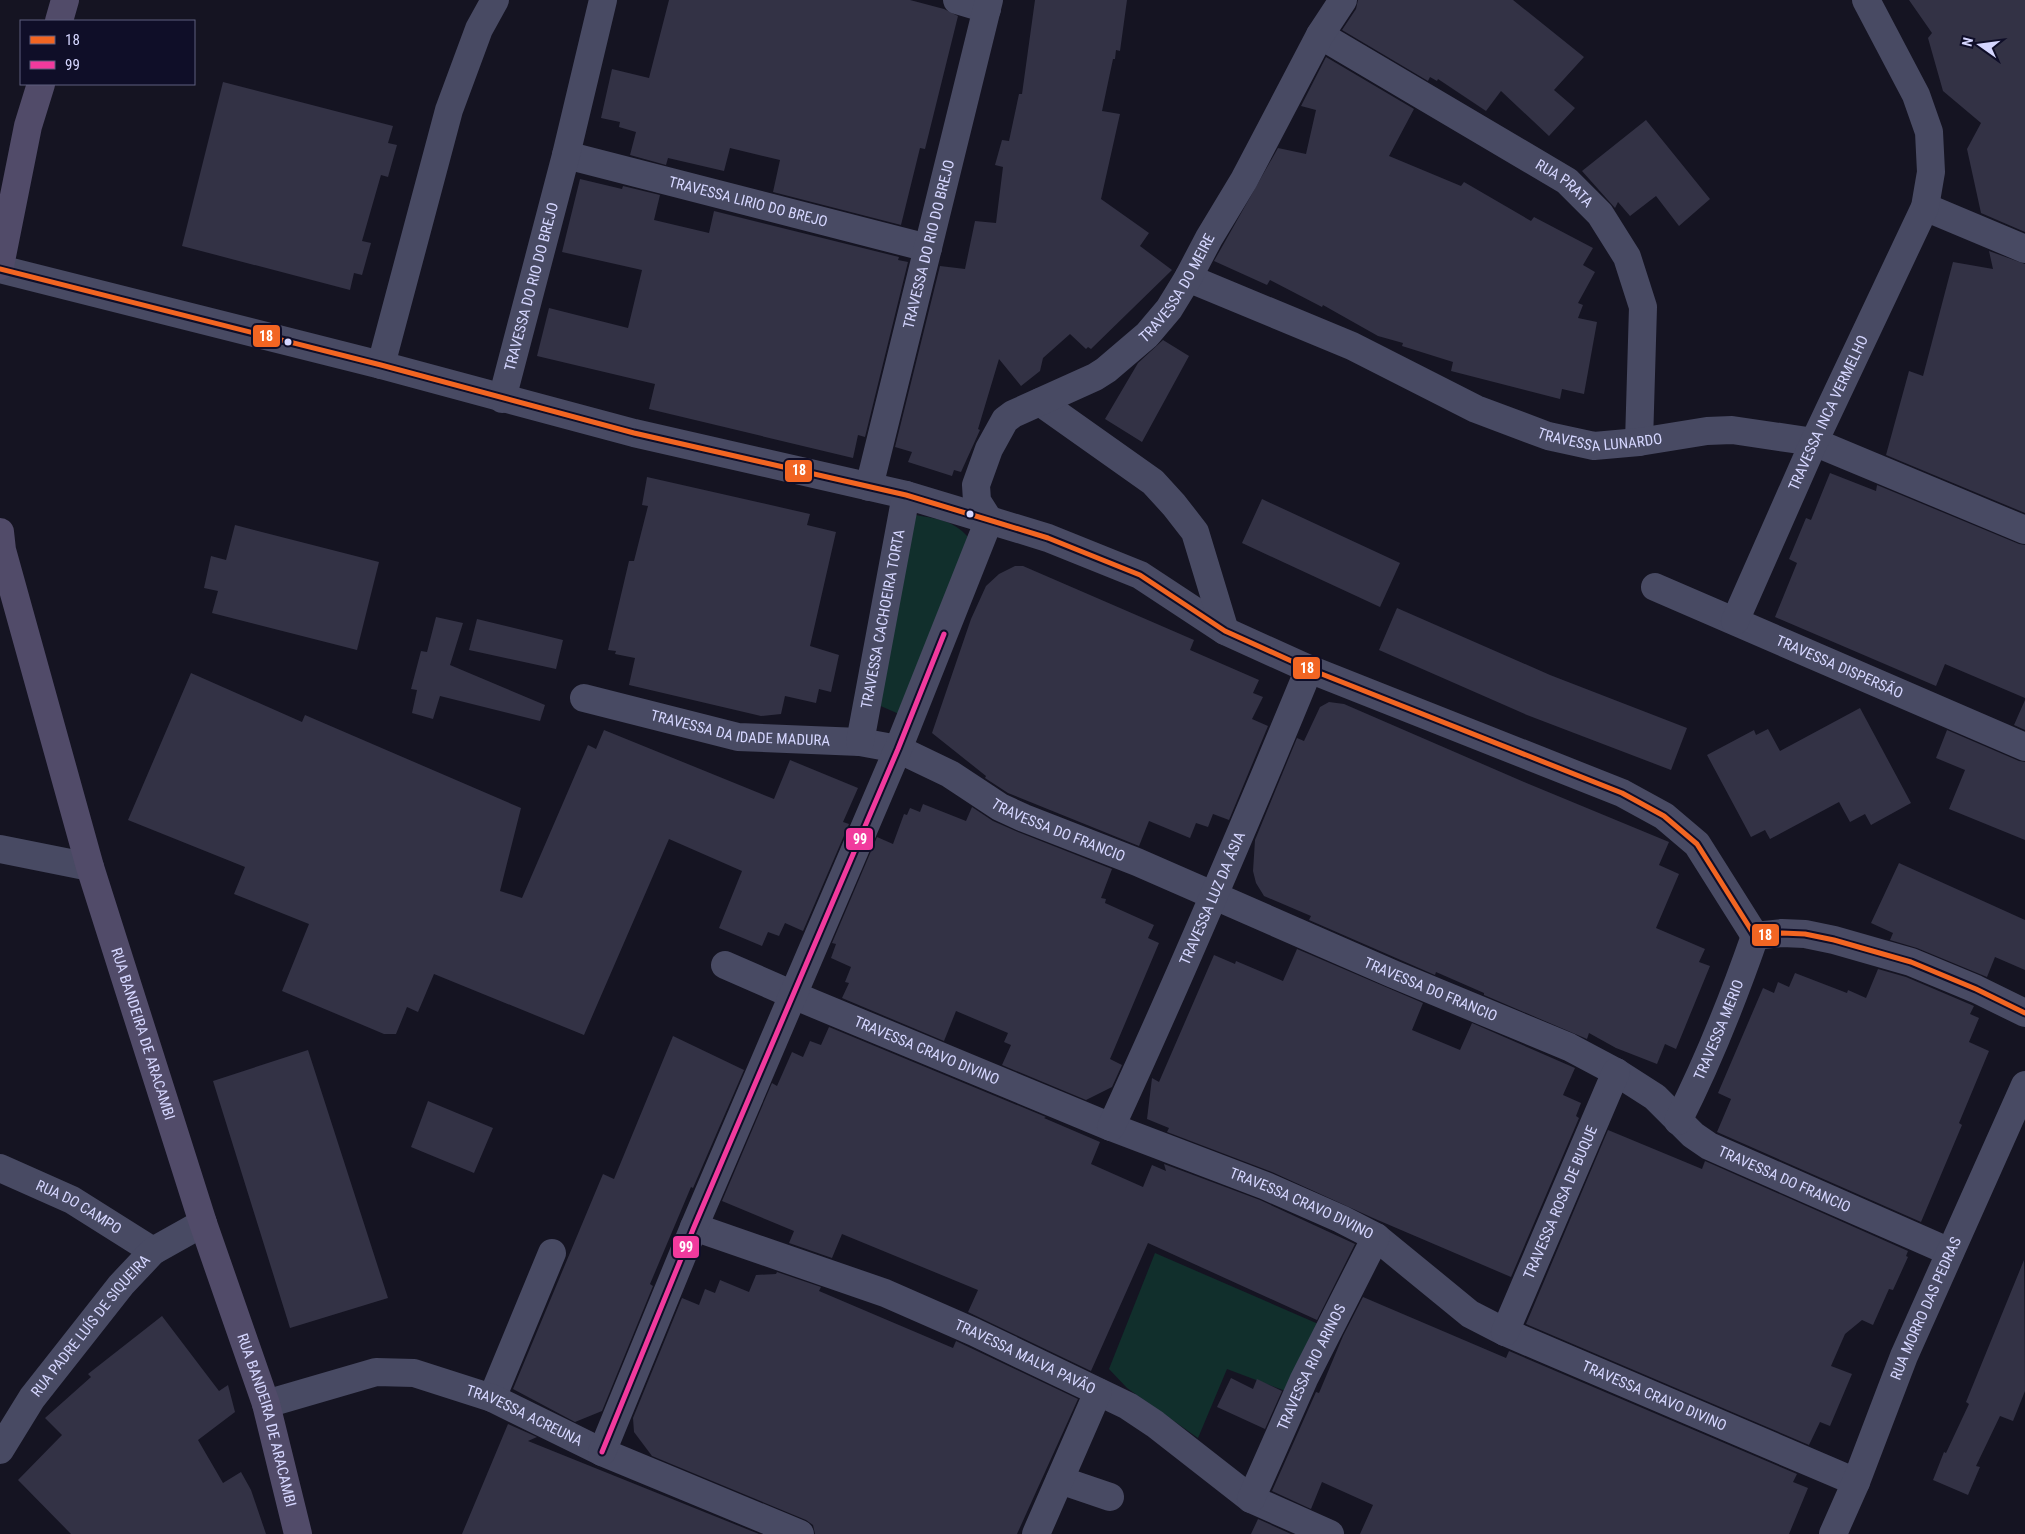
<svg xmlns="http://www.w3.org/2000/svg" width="2025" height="1534" viewBox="0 0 2025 1534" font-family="'Roboto Condensed',sans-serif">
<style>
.green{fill:#112f2c}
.building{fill:#333245}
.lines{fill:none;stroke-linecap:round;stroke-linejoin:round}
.minor{stroke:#484a63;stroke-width:28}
.major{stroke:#514b69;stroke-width:28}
.bus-1-casing{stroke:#0f0e28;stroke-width:9}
.bus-2-casing{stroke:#0f0e28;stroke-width:9}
.bus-1{stroke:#f26522;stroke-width:5}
.bus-2{stroke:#f13a9d;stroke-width:5}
.bus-dot{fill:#d5d6ff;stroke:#0f0e28;stroke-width:2}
.labels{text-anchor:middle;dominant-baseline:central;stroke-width:4;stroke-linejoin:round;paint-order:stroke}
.street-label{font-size:15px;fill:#d5d6ff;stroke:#0f0e28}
.line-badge{stroke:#0f0e28;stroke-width:2}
.badge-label{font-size:14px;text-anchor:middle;font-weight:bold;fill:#fff}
</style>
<rect width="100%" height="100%" fill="#151422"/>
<path class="green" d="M 916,515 C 937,519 953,520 968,537 L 906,717 L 876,704 Z
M 1155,1253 L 1323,1326 L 1291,1393 L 1227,1369 L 1198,1438 L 1127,1388 L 1109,1369 Z"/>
<path class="building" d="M 669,0 L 910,0 L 944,9 L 958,16 L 925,149 L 920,148 L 901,225 L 773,192 L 780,160 L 730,148 L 724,171 L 668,158 L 666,165 L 630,155 L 636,132 L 619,127 L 620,122 L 601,118 L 612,69 L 649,78 Z
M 1035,0 L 1127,0 L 1120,51 L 1116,50 L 1115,59 L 1113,59 L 1102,111 L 1120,114 L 1101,199 L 1149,233 L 1140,246 L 1172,270 L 1091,349 L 1088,347 L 1086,349 L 1070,334 L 1043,358 L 1040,371 L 1021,386 L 999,359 L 978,429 L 980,430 L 961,472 L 954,470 L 952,476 L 908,462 L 912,452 L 895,447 L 940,266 L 965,269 L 975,221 L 996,223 L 1003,167 L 995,165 L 1002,140 L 1009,141 L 1019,94 L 1022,94 Z
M 1358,0 L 1513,0 L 1584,57 L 1554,90 L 1575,108 L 1549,136 L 1501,91 L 1486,111 L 1438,79 L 1437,81 L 1430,77 L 1428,81 L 1342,30 L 1356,9 Z
M 1909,0 L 2025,0 L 2025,232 L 1981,213 L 1967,149 L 1981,123 L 1943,91 L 1928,38 L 1932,33 Z
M 1326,57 L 1414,109 L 1389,156 L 1461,186 L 1464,182 L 1531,221 L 1534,217 L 1593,248 L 1583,265 L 1595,272 L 1578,303 L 1583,305 L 1578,318 L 1597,322 L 1584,394 L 1562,389 L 1560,399 L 1451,371 L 1453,362 L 1402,346 L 1403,343 L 1378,336 L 1323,305 L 1322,307 L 1270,280 L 1267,285 L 1214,261 L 1278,148 L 1306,154 L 1316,110 L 1301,106 Z
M 223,82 L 393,126 L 388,143 L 397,145 L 388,177 L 381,175 L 362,241 L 371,243 L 362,275 L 354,273 L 350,290 L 182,246 Z
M 1646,120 L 1710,199 L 1679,226 L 1656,196 L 1630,216 L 1618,202 L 1615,208 L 1582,171 Z
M 580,179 L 622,189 L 623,186 L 660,195 L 654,220 L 709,233 L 714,211 L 899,257 L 898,260 L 908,262 L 865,437 L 858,435 L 853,458 L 649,409 L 655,384 L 537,356 L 549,308 L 628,328 L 642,270 L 562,252 Z
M 1989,251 L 2025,264 L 2025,513 L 1886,455 L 1909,371 L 1923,376 L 1953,262 L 1993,269 Z
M 1163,340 L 1189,356 L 1142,442 L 1105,419 L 1138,363 Z
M 1830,473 L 1876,491 L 1877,485 L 2019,544 L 2025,545 L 2025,698 L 1945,664 L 1936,686 L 1775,617 L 1797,563 L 1789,559 L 1806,518 L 1811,520 Z
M 647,477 L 810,514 L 807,525 L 836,532 L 810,646 L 839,655 L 831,692 L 819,689 L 816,703 L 785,696 L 781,714 L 761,716 L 629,685 L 635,658 L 615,654 L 616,651 L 608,650 L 629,561 L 634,561 L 648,506 L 642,505 Z
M 1262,499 L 1400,563 L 1380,607 L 1242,543 Z
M 235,525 L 379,562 L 357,650 L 212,613 L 218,591 L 204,588 L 211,556 L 226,560 Z
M 1015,566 L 1023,566 L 1194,640 L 1190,650 L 1259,680 L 1253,693 L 1263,697 L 1252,719 L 1268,726 L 1229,820 L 1213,814 L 1208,827 L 1196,823 L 1190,838 L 1149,821 L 1139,846 L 1008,793 L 985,778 L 986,776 L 932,733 L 971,619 L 986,586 L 999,574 Z
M 1397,608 L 1550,675 L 1687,728 L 1671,770 L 1527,715 L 1379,650 Z
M 436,617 L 463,623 L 450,665 L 545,705 L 540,721 L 440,696 L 433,719 L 412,713 L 417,690 L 411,689 L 421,651 L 427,652 Z
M 477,619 L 563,640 L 556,669 L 469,650 Z
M 191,673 L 302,722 L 305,715 L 521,808 L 500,891 L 522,898 L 588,745 L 596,749 L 604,730 L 774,799 L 790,760 L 858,788 L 843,822 L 849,824 L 803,931 L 785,923 L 779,936 L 768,932 L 762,946 L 719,928 L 742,871 L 669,839 L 584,1035 L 434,974 L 418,1012 L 407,1007 L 396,1034 L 384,1034 L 282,991 L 309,924 L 234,894 L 245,867 L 128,820 Z
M 2025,700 L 2025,730 L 2014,725 Z
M 1329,702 L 1344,704 L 1524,782 L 1669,842 L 1659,865 L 1679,874 L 1656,928 L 1705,949 L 1699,962 L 1710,966 L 1676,1049 L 1665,1044 L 1657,1064 L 1616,1048 L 1589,1033 L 1587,1039 L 1484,995 L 1484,993 L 1436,972 L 1435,975 L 1309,920 L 1311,916 L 1264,896 L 1256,883 L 1253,871 L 1255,840 L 1297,738 L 1304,741 L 1320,707 Z
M 1860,708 L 1911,803 L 1871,825 L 1865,814 L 1850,822 L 1839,802 L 1770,839 L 1765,830 L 1751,837 L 1707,755 L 1754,730 L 1756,735 L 1768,729 L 1780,751 Z
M 1947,730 L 2019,761 L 2025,762 L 2025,840 L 1949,809 L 1965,770 L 1936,758 Z
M 923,804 L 966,821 L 972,807 L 993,821 L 1018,832 L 1112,869 L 1101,898 L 1106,899 L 1105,903 L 1154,925 L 1148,938 L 1159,943 L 1110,1059 L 1122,1065 L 1112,1087 L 1086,1100 L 1002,1065 L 1011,1045 L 1004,1042 L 1008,1033 L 956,1011 L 944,1041 L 842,998 L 849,983 L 845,982 L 851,967 L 831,958 L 836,944 L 832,943 L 877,837 L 893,844 L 904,814 L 907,815 L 910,808 L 920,812 Z
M 1899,863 L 2025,920 L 2025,970 L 1995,957 L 1987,977 L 1917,948 L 1890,940 L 1893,933 L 1871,923 Z
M 1297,949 L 1423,1003 L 1412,1030 L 1460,1050 L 1472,1023 L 1575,1068 L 1563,1095 L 1581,1103 L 1576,1116 L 1579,1118 L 1511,1277 L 1373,1218 L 1272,1172 L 1167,1132 L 1169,1128 L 1147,1119 L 1152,1078 L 1159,1082 L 1214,955 L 1235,964 L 1236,961 L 1283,981 Z
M 1878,969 L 1906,977 L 1974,1006 L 1970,1014 L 1979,1018 L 1969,1042 L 1989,1051 L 1959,1123 L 1962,1125 L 1921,1222 L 1717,1132 L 1731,1099 L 1718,1093 L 1763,988 L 1774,993 L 1778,982 L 1789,987 L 1795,973 L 1847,993 L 1848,990 L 1866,998 Z
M 829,1027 L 1046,1117 L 1044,1118 L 1100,1142 L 1091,1164 L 1143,1187 L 1152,1165 L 1166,1171 L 1164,1164 L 1260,1200 L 1355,1244 L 1317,1320 L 1148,1243 L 1091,1371 L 968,1312 L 978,1290 L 842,1234 L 832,1258 L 789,1243 L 794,1231 L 722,1201 L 772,1083 L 777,1086 L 792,1052 L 803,1057 L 810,1041 L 821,1045 Z
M 673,1036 L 744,1070 L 693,1188 L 691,1187 L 650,1284 L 653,1286 L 602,1411 L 575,1422 L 513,1389 L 603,1174 L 614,1179 Z
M 308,1050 L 388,1298 L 290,1328 L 213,1081 Z
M 428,1101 L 493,1128 L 474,1173 L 411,1147 Z
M 1608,1130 L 1702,1169 L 1705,1161 L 1908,1251 L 1906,1256 L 1908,1257 L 1893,1290 L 1889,1289 L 1873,1325 L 1862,1320 L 1845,1334 L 1831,1366 L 1852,1374 L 1830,1426 L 1820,1422 L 1809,1445 L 1526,1324 Z
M 2024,1260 L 2025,1391 L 2013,1421 L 2000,1416 L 1976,1466 L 1980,1467 L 1968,1495 L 1933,1480 L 1944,1452 L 1946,1453 L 1969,1404 L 1966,1402 Z
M 777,1272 L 821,1287 L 819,1291 L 953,1348 L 956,1341 L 1078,1399 L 1017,1534 L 815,1534 L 813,1525 L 806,1520 L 652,1456 L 634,1432 L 633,1418 L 682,1298 L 699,1305 L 705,1289 L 715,1293 L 720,1280 L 749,1292 L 756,1275 L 776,1274 Z
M 1363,1297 L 1506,1358 L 1509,1351 L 1797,1474 L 1793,1482 L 1808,1488 L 1789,1534 L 1360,1534 L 1373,1505 L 1322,1482 L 1311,1509 L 1272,1491 L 1316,1392 L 1319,1393 L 1343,1336 Z
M 162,1316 L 219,1391 L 228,1385 L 235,1412 L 198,1440 L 223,1483 L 241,1472 L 251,1490 L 266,1534 L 71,1534 L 18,1480 L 62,1435 L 45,1418 L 91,1377 L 88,1374 Z
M 1231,1378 L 1253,1389 L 1257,1379 L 1282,1391 L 1265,1429 L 1217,1407 Z
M 508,1424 L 537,1437 L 528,1441 L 759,1534 L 462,1534 Z
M 1258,1519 L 1291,1534 L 1251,1534 Z"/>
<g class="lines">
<g class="minor">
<path d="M 957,0 L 987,9"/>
<path id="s1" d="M 1320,35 L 1567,181 L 1600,214 L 1627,257 L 1643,307 L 1639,442"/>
<path id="s2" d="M 566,155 L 928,248"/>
<path d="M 1925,207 L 2025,249"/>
<path d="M 0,269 L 381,365 L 634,433 L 906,495 L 989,520 L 1048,538 L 1140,575 L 1225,631 L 1309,669 L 1622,793 L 1664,816 L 1697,844 L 1755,936 L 1782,933 L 1805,934 L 1834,940 L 1911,962 L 1976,989 L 2025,1013"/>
<path id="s3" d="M 1188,278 L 1352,346 L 1476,409 L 1548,436 L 1594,446 L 1639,442 L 1707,431 L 1732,430 L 1814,442 L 2025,530"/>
<path d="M 381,365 L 449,110 L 479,29 L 495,0"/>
<path id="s4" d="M 502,399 L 566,155 L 603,0"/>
<path d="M 1040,402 L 1153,482 L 1174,505 L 1195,532 L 1225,631"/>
<path id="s5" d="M 869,487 L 989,0"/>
<path id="s6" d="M 1655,587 L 2025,747"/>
<path id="s7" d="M 1735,621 L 1814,442 L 1925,207 L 1931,172 L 1929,132 L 1916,95 L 1866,0"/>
<path id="s8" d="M 584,698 L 738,737 L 860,742 L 898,749 L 950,774 L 1000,807 L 1024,818 L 1137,862 L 1393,974 L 1569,1047 L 1616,1072 L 1655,1097 L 1693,1135 L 1709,1146 L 1950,1252"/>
<path id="s9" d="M 860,742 L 906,495"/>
<path d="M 0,849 L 90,867"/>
<path id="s10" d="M 725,965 L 805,1000 L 1111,1127 L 1266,1186 L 1341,1219 L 1376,1237 L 1470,1314 L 1505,1332 L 1856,1482"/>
<path id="s11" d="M 1678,1121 C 1708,1062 1733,999 1755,936"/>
<path id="s12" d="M 1111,1127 C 1181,975 1246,822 1309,669"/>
<path id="s13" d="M 0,1168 L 72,1200 L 153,1251"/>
<path id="s14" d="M 694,1227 L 885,1293 L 974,1332 L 1128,1406 L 1155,1424 L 1251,1499 L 1330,1534"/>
<path id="s15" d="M 1505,1332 L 1616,1072"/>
<path d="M 492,1398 L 552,1253"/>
<path id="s16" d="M 266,1404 L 376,1372 L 414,1373 L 492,1398 L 602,1452 L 800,1534"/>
<path id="s17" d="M 0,1450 L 32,1398 L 121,1285 L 153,1251 L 203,1223"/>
<path id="s18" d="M 602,1452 L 694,1227 L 898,749 L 989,520 L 977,501 L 976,485 L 989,449 L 1005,420 L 1013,414 L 1095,377 L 1106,370 L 1147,335 L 1169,309 L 1188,278 L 1209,238 L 1244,180 L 1320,35 L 1343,0"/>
<path d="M 1060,1480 L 1110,1497"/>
<path id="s19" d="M 1251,1499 L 1304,1379 L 1376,1237"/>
<path d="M 1036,1534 L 1098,1392"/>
<path id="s20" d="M 1833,1534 L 1856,1482 L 1904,1356 L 2025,1085"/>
</g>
<g class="major">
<path d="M 59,21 L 65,0"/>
<path d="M 0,266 L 28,126 L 41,84"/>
<path id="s21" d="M 0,532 L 2,550 L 90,867 L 203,1223 L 266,1404 L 298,1534"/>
</g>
<defs>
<path id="bus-1" d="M 0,269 L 381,365 L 634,433 L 906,495 L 989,520 L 1048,538 L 1140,575 L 1225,631 L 1309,669 L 1622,793 L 1664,816 L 1697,844 L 1755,936 L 1782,933 L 1805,934 L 1834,940 L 1911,962 L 1976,989 L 2025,1013"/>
<path id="bus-2" d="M 602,1452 L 694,1227 L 898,749 L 944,634"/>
</defs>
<use href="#bus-1" class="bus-1-casing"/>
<use href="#bus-2" class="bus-2-casing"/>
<use href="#bus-1" class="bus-1"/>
<use href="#bus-2" class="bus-2"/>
</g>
<g class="bus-dot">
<circle cx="288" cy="342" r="4.5"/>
<circle cx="970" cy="514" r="4.5"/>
</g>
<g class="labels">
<g class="street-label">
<text stroke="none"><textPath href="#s1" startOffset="286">RUA PRATA</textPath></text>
<text stroke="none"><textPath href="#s2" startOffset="188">TRAVESSA LIRIO DO BREJO</textPath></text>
<text stroke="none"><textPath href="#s5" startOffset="250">TRAVESSA DO RIO DO BREJO</textPath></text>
<text stroke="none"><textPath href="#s4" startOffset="116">TRAVESSA DO RIO DO BREJO</textPath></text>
<text stroke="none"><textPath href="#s18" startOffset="1342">TRAVESSA DO MEIRE</textPath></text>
<text stroke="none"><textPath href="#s7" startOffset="228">TRAVESSA INCA VERMELHO</textPath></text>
<text stroke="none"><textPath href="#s3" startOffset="446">TRAVESSA LUNARDO</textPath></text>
<text stroke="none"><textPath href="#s9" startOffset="125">TRAVESSA CACHOEIRA TORTA</textPath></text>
<text stroke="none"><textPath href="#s6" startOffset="201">TRAVESSA DISPERSÃO</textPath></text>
<text stroke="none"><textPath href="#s8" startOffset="160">TRAVESSA DA IDADE MADURA</textPath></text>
<text stroke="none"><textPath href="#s8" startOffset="500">TRAVESSA DO FRANCIO</textPath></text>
<text stroke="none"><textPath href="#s12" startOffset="250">TRAVESSA LUZ DA ÁSIA</textPath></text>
<text stroke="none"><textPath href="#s8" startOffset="905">TRAVESSA DO FRANCIO</textPath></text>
<text stroke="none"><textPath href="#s11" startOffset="100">TRAVESSA MERIO</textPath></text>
<text stroke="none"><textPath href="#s21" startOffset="522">RUA BANDEIRA DE ARACAMBI</textPath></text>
<text stroke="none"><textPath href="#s10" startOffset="219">TRAVESSA CRAVO DIVINO</textPath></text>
<text stroke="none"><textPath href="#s8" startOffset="1310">TRAVESSA DO FRANCIO</textPath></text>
<text stroke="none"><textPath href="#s15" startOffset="141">TRAVESSA ROSA DE BUQUE</textPath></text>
<text stroke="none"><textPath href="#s10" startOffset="624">TRAVESSA CRAVO DIVINO</textPath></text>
<text stroke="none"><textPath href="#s13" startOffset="88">RUA DO CAMPO</textPath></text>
<text stroke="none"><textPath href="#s20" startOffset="244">RUA MORRO DAS PEDRAS</textPath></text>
<text stroke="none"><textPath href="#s17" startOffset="154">RUA PADRE LUÍS DE SIQUEIRA</textPath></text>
<text stroke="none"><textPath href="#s14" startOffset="356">TRAVESSA MALVA PAVÃO</textPath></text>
<text stroke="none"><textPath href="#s19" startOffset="145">TRAVESSA RIO ARINOS</textPath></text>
<text stroke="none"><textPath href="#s10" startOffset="1029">TRAVESSA CRAVO DIVINO</textPath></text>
<text stroke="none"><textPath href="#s16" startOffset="271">TRAVESSA ACREUNA</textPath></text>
<text stroke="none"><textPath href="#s21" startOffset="928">RUA BANDEIRA DE ARACAMBI</textPath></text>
</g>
</g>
<g class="line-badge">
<rect x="252" y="324" width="29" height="24" rx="5" fill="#f26522"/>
<rect x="784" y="459" width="29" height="24" rx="5" fill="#f26522"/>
<rect x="1292" y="656" width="29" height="24" rx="5" fill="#f26522"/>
<rect x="845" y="827" width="29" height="24" rx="5" fill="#f13a9d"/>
<rect x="1751" y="923" width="29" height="24" rx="5" fill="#f26522"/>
<rect x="672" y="1235" width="28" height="24" rx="5" fill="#f13a9d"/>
</g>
<g class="badge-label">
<text x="266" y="341">18</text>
<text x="799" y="475">18</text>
<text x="1307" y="673">18</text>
<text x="860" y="844">99</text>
<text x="1765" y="940">18</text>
<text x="686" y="1252">99</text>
</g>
<rect x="20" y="20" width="175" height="65" fill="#0f0e28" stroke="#5e5e7e"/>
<rect x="30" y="36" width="25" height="8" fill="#f26522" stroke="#5e5e7e"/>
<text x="65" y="45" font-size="15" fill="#d5d6ff">18</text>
<rect x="30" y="61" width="25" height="8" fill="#f13a9d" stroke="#5e5e7e"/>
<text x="65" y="70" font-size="15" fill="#d5d6ff">99</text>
<g transform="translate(1980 45) rotate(284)" stroke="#0f0e28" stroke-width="4" paint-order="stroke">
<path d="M0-4L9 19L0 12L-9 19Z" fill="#d5d6ff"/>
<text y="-8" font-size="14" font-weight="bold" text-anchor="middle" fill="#d5d6ff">N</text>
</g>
</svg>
